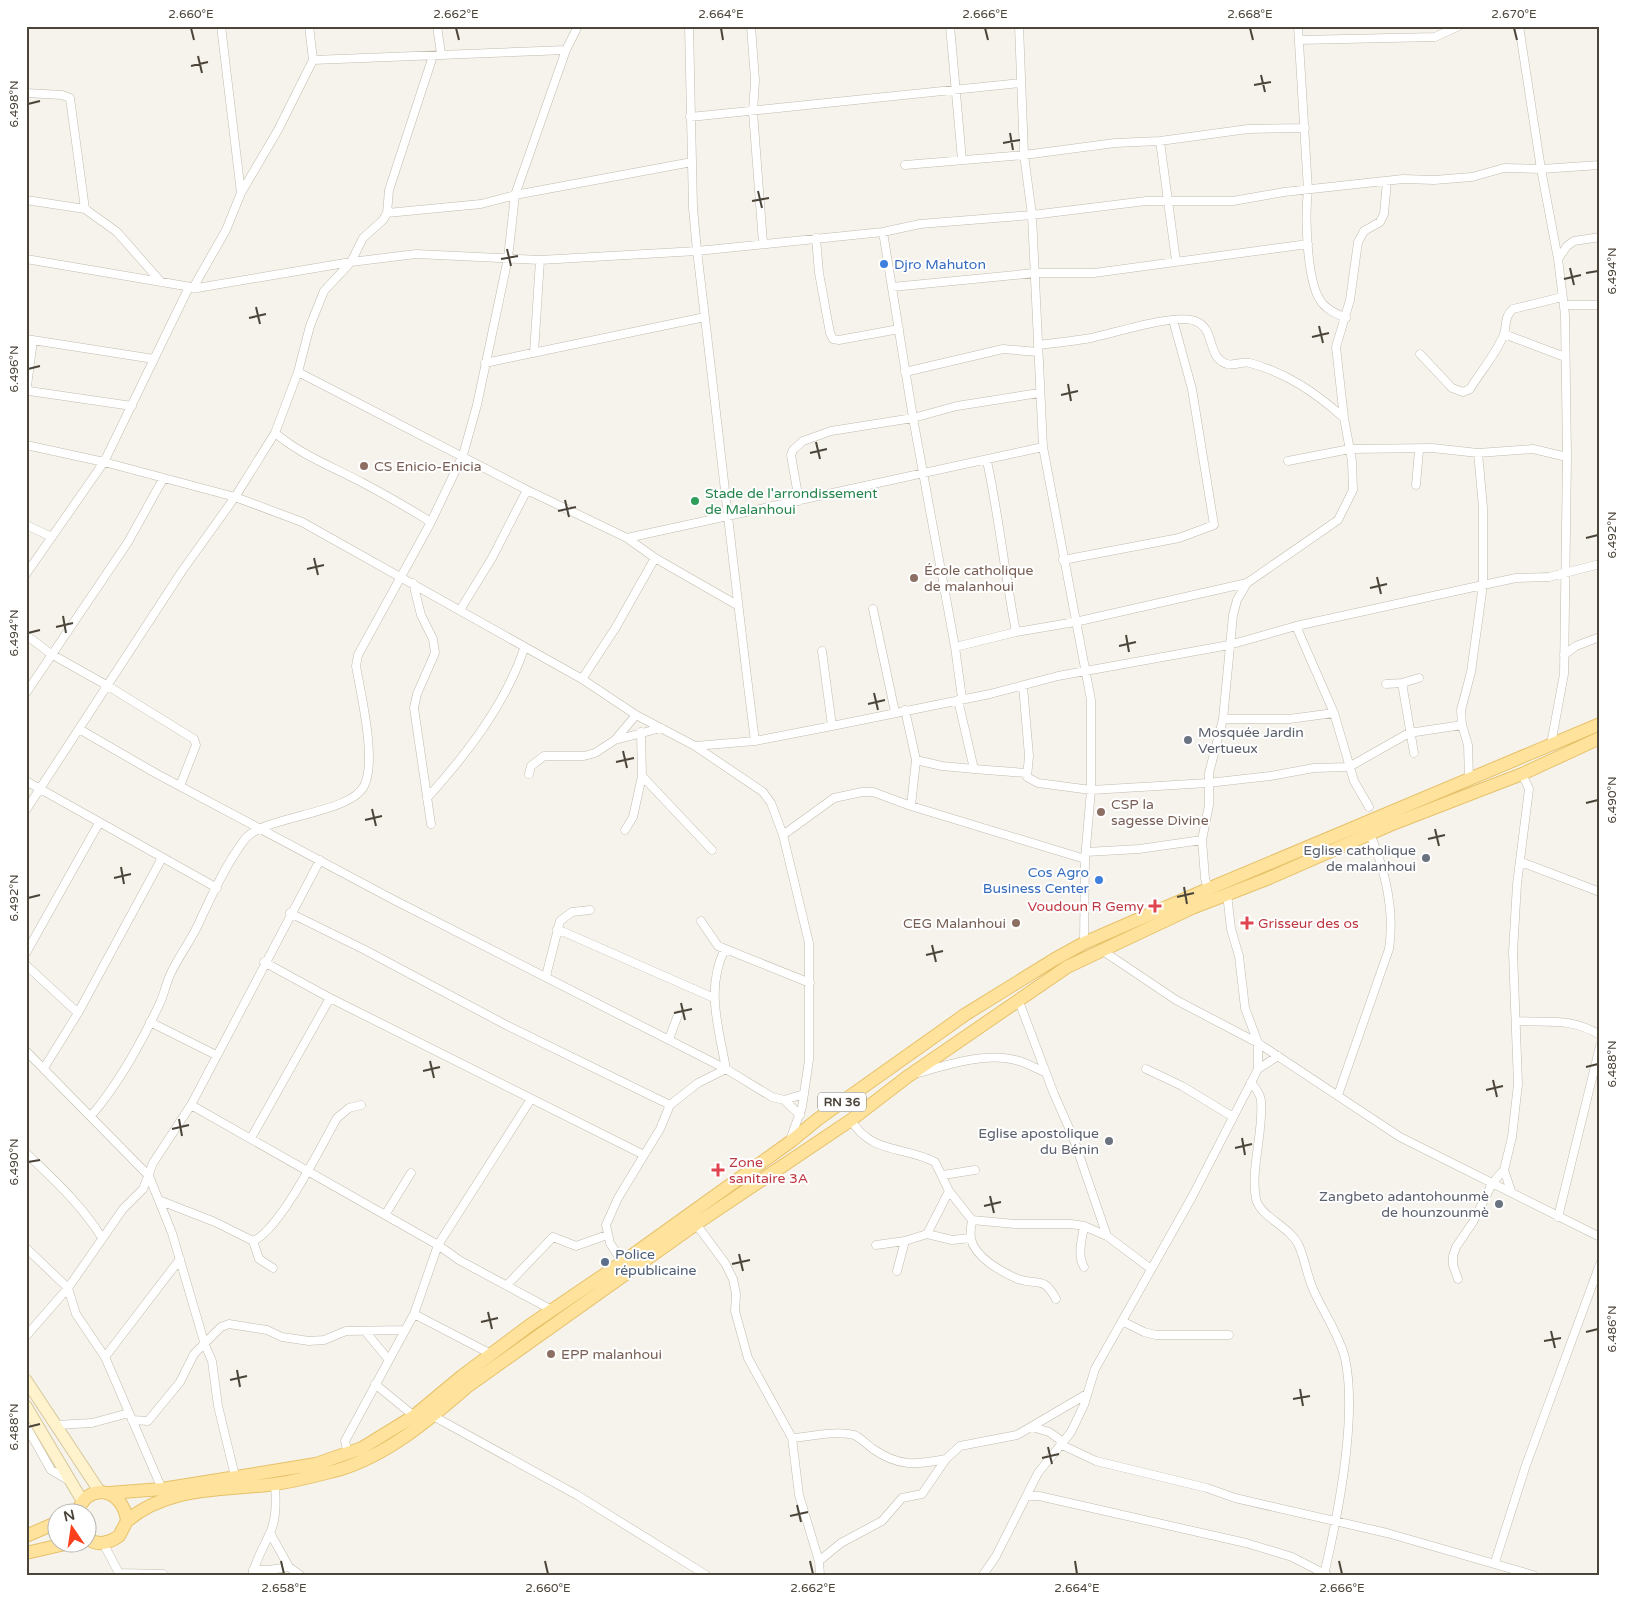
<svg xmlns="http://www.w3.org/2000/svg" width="1626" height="1601" viewBox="0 0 1626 1601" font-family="'Varela Round',sans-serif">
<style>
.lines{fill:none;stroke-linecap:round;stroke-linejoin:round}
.street-casing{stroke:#c2bbae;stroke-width:9}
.secondary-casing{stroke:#d6c79b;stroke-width:13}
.primary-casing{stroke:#e6c16a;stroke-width:14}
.street{stroke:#fff;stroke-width:8}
.secondary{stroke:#fff3cd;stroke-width:11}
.primary{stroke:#ffe39c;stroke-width:12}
.ticks{fill:none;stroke:#4b4439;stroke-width:2}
.shop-dot{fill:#3f7fe0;stroke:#fff;stroke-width:2}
.education-dot{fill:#8d6e63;stroke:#fff;stroke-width:2}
.leisure-dot{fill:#2e9e5b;stroke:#fff;stroke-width:2}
.worship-dot{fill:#6b7280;stroke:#fff;stroke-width:2}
.health-dot{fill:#e0444e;stroke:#fff;stroke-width:2}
.service-dot{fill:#5c6f8a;stroke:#fff;stroke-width:2}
.labels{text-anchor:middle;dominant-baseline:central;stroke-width:4;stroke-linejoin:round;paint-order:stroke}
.shield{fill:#fff;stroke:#817c74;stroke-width:1}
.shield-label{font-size:12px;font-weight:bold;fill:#4b4439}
.shop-label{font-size:14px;fill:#366cbe;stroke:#fff;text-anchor:start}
.education-label{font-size:14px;fill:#785e54;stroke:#fff;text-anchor:start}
.leisure-label{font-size:14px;fill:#27864d;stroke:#fff;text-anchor:start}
.worship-label{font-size:14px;fill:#5b616d;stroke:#fff;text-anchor:end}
.health-label{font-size:14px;fill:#be3a42;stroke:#fff;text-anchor:start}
.service-label{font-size:14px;fill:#4e5e75;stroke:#fff;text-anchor:start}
.neatline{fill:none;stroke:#4b4439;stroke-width:2}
.ticks-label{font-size:12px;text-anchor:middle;fill:#4b4439}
</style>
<rect width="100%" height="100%" fill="#f6f3ec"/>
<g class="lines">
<defs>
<path id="street" d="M 221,26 L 241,193
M 437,26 L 441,54
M 689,26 L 693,208 L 697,251 C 717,414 734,578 755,741
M 751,26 L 755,80 L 753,112 L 763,243
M 950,26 L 962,160
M 1019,26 L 1024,155 L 1032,215 L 1043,447 L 1091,700 L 1091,790 L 1085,859 L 1084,943
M 1298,26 L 1308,190 C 1305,214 1306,286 1323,304 C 1329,311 1337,314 1346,318
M 1519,26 L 1541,169 L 1558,259 L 1565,315 L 1567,457 L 1564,674 L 1551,744
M 1299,40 L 1435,37 L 1459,26
M 313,60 L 566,50
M 26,93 L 62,95 L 70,98 L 85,209
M 690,117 L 1021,83
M 1160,141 L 1176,261
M 905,165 L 1024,155 L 1115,143 L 1160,141 L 1248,129 L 1305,128
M 26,200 L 85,209 L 117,232 L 161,282
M 387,213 L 481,204 L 515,195 L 692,162
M 883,232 L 913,418 L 955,647 L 962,698
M 816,238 L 819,273 L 830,333 L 833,339 L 839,340 L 899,329
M 26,259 L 197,288 L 351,262 L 416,254 L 540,260 L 697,251 L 883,232 L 920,224 L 1032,215 L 1146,201 L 1233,201 L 1284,192 L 1403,179 L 1434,180 L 1472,177 L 1504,168 L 1541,169 L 1600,165
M 1558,259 L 1567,246 L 1574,241 L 1600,237
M 892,287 L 1035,273 L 1094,273 L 1308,244
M 193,288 L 226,230 L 241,193 L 278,130 L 313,60 L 309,26
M 1564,305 L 1600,305
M 1504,334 L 1565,357
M 26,339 L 154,359
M 33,340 L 27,386 L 29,391 L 132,406
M 1038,345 C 1056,343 1074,341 1091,338 C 1115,333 1176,313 1195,321 C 1216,328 1206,357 1227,364 C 1235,366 1242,361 1250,363 C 1287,373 1316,393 1344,418
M 534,353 L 540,260
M 1420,354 L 1452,388 L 1463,392 L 1470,389 C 1480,372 1497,353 1504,334 C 1507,324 1504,317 1513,309 L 1562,297
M 485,363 L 705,317
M 298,372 L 527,490 L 627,538 L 655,558 L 737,605
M 905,372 L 1003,349 L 1038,352
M 275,433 C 303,456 331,466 363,483 C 386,495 408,508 431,522
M 26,445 L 104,462 L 235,497 L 302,522 L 582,679 L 636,715 L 695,746 L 763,792 L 771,803 L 783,835 L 809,943 L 809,1060 L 802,1107 L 790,1140
M 987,461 C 999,517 1005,575 1016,632
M 1288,461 L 1350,449 L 1432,448 L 1478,453 L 1533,449 L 1567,457
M 1416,485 L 1419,450
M 799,501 L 791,455 L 793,450 L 803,441 L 831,431 L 913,418 L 957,406 L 1039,393
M 26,525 L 52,537
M 627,538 L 1043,447
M 1063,560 L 1179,538 L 1214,525 L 1192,389 L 1173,320
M 26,574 L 104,462 L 189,287
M 413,583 L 421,615 L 433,639 L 435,653 L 417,694 L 414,708 L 431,824
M 873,609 L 895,712
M 460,610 L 492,558 L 527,490
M 1296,626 L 1334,713 L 1354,781 L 1369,807
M 26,635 L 51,654 L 108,686 L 194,739 L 196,745 L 180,786
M 955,647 L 1016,632 L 1075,622 L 1247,583
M 822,651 L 832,726
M 1564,655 L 1576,646 L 1600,637
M 582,679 L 616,627 L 655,558
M 1402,683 L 1419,678
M 1386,684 L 1402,683 L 1414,753
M 1023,686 L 1029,756 L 1027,777 L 1038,783 L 1091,790 L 1208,783 L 1270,776 L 1314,768 L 1349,767 L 1409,733 L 1462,725 L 1468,745 L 1469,779
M 26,693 L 128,542 L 163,479
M 958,700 L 974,769 L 1026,773
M 905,710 L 916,760 L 942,766 L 974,769
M 1223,719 L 1289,719 L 1334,713
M 1462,725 L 1461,710 L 1471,672 L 1483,585 L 1483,507 L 1478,453
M 79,729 L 157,774 L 394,900 L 726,1069 L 772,1097 L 784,1100 L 804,1094
M 641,732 L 642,776
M 615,740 L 636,715
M 695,746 L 755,741 L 832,726 L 990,694 L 1058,676 L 1229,645 L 1296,626 L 1483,585 L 1516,578 L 1549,577 L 1600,564
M 529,774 L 531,766 L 544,756 L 584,756 L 595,753 L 615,740 L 661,728
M 26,781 L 217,888
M 427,798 C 466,755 505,705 524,649
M 911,806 L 916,760
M 26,810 L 182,571 L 235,497 L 275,433 L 298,372 L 310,326 L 324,291 L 351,262 L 363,238 L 383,220 L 387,213 L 389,190 L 433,56
M 625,830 L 633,817 L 642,776 L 712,850
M 783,835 L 834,798 L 862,792 L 873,792 L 911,806 L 1085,859
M 1086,852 L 1139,849 L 1202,840
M 1521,862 L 1600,892
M 1208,889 L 1205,878 L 1202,840 L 1209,805 L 1209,773 L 1223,719 L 1233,615 L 1237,600 L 1247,583 L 1338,520 L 1353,490 L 1352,461 L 1344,418 L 1336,347 L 1350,300 L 1358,242 L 1364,231 L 1380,222 L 1384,214 L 1387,181
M 1227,894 L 1231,929 L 1239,956 L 1245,1008 L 1258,1043 L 1258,1069
M 290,913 L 365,950 L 506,1025 L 670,1105
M 701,921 L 718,946 L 810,983
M 557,929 L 714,998
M 1103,951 L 1176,1000 L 1258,1043 L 1400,1137 L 1600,1237
M 26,953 L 99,823
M 264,962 L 330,998 L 644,1155
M 26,965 L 78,1013 L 162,858
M 546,976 L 560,921 L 572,912 L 590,910
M 1018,999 L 1054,1094 L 1073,1137 L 1107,1236
M 1516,1021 C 1549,1023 1570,1017 1600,1035
M 150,1022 L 216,1055
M 669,1039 L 678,1015
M 26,1051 L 149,1176 L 172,1233 L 205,1345 L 212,1361 L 218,1406 L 235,1476
M 44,1068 L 78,1013
M 1146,1069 L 1182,1086 L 1233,1117
M 918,1073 C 947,1065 985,1052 1015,1060 C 1025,1062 1035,1068 1045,1072
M 1251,1082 C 1255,1088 1261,1094 1261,1101 C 1264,1129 1250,1171 1256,1199 C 1260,1217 1291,1227 1299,1246 C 1305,1260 1307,1275 1313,1289 C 1323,1312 1339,1334 1345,1358 C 1358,1418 1338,1515 1324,1575
M 1338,1095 L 1389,949 C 1395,910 1385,870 1370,834
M 784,1100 L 800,1115
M 191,1105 L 438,1245 L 459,1260 L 552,1310
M 91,1116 C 120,1082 141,1043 160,1003 C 164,994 166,984 170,975 C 178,957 190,942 198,925 C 211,896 226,864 245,839 C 263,816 350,814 364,786 C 377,761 361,695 356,666 L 358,655 L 431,522 L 463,455 L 477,405 L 508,258 L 515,195 L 566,50 L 578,26
M 851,1120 C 871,1154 904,1146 935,1162 L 949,1191 L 972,1220 L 1015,1224 L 1071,1224 L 1084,1226 L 1107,1236 L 1151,1269
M 251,1138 L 330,998
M 26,1153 C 54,1180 82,1205 102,1238
M 943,1175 L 975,1170
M 1511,1191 L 1504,1170 L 1512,1137 L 1518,1084 L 1513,952 L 1517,884 L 1529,789 L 1522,774
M 161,1201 L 215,1222 L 253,1241 L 259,1259 L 273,1268
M 385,1215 L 411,1173
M 1558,1217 L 1600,1046
M 972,1220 C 971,1226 970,1233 971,1239 C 975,1257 1001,1272 1018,1279 C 1038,1286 1043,1275 1056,1299
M 696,1224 L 725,1263 L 733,1279 L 736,1294 L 735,1311 L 748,1358 L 792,1438 L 799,1495 L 819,1561 L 820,1575
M 1084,1226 C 1082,1239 1077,1255 1084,1267
M 927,1234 L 952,1240 L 970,1238
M 253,1241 C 280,1230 321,1146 337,1118 L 349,1108 L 361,1105
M 876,1245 L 905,1241
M 26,1248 L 68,1288 L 76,1314 L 105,1357 L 162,1489
M 622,1262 L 610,1243 L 606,1225 L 618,1198 L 660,1129 L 670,1105 L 698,1083 L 726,1069 C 719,1029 705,988 725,949
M 897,1271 L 905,1241 L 927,1234 L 949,1191
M 1458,1279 L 1453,1265 L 1453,1256 L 1456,1247 L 1473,1222 L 1493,1182 L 1504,1170
M 508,1284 L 553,1237 L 576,1246 L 607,1235
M 414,1314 L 491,1354
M 1122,1321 L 1144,1332 L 1156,1335 L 1229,1335
M 365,1331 L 388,1359
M 26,1336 L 68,1288 L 123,1209 L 143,1189 L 153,1163 L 191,1105 L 320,860
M 105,1357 L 180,1259
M 375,1384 L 414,1416
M 433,1416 L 577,1495 L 706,1575
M 132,1420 L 148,1421 L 180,1382 L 194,1354 L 221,1327 L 229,1324 L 267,1330 L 282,1337 L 309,1341 L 324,1340 L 346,1331 L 404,1330
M 56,1425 L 92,1423 L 129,1413
M 26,1426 L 51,1470 L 70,1481
M 1032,1427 L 1049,1432 L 1059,1439 L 1062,1445 L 1096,1461 L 1207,1488 L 1235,1498 L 1387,1533 L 1533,1575
M 792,1438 C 810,1437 836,1430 854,1435 C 861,1438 866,1444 873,1449 C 899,1467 916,1465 946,1459
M 348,1454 L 345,1441 L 414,1314 L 438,1245 L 531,1099
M 1028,1496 L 1039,1496 L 1246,1543 L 1292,1557 L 1327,1575
M 270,1533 L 289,1567 L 300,1575
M 103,1543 L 120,1575
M 819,1561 L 841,1543 L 882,1521 L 902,1498 L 922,1494 L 946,1459 L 960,1446 L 1017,1435 L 1087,1394
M 1495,1562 L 1526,1465 L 1600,1264
M 253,1570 L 269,1570 L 289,1567
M 119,1573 L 163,1574
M 252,1575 C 256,1560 263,1548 269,1535 C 277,1520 276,1500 275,1484
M 983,1575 L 996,1556 L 1038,1473 L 1071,1432 L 1084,1405 L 1095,1369 L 1192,1197 L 1258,1069 L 1278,1056"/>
<path id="secondary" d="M 26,1380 L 100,1492
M 26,1406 L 83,1502"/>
<path id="primary" d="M 109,1493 L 162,1489 L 316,1464 L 362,1448 L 414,1416 L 462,1376 L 530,1325 L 620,1264 L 790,1142 L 818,1119 L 966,1014 L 1055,959 L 1084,943 L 1208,889 L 1600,724
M 77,1514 C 86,1481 123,1487 127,1521 L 119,1536 C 109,1543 98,1546 88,1539
M 127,1521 C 169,1485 225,1491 275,1484 C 296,1481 318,1475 338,1470 C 388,1455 430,1419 468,1386 L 696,1224 L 851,1120 L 907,1077 L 1067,967 L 1192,908 L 1267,879 L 1390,825 L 1522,774 L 1600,738
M 26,1536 L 58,1522
M 26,1553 L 65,1544"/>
</defs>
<use href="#street" class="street-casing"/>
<use href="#secondary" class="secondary-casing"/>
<use href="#primary" class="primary-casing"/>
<use href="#street" class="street"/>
<use href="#secondary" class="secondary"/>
<use href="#primary" class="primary"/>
</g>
<path class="ticks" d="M 191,28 L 194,40M 456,28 L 459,40M 721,28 L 723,40M 985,28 L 988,40M 1250,28 L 1253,40M 1514,28 L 1517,40M 198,56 L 202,73M 191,66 L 208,62M 1261,75 L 1265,92M 1254,85 L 1271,82M 28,104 L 40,101M 1010,133 L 1013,150M 1003,143 L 1020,140M 758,191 L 762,208M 752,201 L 769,198M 507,249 L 511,266M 501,259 L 518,256M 1570,268 L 1574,285M 1586,273 L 1598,271M 1564,279 L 1581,275M 256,307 L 260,324M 249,318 L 266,314M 1319,326 L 1323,343M 1312,337 L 1329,333M 28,369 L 40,366M 1068,384 L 1071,401M 1061,395 L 1078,391M 816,442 L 820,459M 810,453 L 827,449M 565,500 L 569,517M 558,511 L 576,507M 1586,538 L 1598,535M 314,558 L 318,575M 307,569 L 324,565M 1377,577 L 1381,594M 1370,588 L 1387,584M 63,616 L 66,633M 56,627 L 73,623M 28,633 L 40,630M 1126,635 L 1129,652M 1119,646 L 1136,642M 874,693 L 878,710M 868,704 L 885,700M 623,751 L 627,768M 616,762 L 634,758M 1586,803 L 1598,800M 372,809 L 376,826M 365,820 L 382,816M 1435,829 L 1439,846M 1428,839 L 1445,835M 121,867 L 124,884M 114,878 L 131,874M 1184,887 L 1187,904M 1177,897 L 1194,893M 28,898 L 40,895M 932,945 L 936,962M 926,955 L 943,951M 681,1003 L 685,1020M 674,1013 L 692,1009M 430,1061 L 434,1078M 1586,1067 L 1598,1064M 423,1071 L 440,1067M 1493,1080 L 1497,1097M 1486,1090 L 1503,1086M 179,1119 L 182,1136M 172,1129 L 189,1125M 1242,1138 L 1245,1155M 1235,1148 L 1252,1144M 28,1162 L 40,1160M 990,1196 L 994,1213M 984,1206 L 1001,1202M 739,1254 L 743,1271M 732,1264 L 750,1260M 488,1312 L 492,1329M 481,1322 L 498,1318M 1551,1331 L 1555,1348M 1586,1332 L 1598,1329M 1544,1341 L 1561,1338M 237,1370 L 240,1387M 230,1380 L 247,1376M 1300,1389 L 1303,1406M 1293,1399 L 1310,1396M 28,1427 L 40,1424M 1048,1447 L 1052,1464M 1042,1458 L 1059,1454M 797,1505 L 801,1522M 790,1516 L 808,1512M 281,1561 L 284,1574M 545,1561 L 548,1574M 810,1561 L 813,1574M 1075,1561 L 1077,1574M 1339,1561 L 1342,1574"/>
<g class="shop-dot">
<circle cx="884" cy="264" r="5"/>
<circle cx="1099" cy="880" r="5"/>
</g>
<g class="education-dot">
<circle cx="364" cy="466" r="5"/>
<circle cx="914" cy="578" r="5"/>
<circle cx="1101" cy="812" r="5"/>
<circle cx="1016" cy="923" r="5"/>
<circle cx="551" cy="1354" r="5"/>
</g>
<circle class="leisure-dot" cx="695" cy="501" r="5"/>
<g class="worship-dot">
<circle cx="1188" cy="740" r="5"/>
<circle cx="1426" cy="858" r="5"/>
<circle cx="1109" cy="1141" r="5"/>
<circle cx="1499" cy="1204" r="5"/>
</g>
<g class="health-dot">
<path d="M1152.5 898.5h5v5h5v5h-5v5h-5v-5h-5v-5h5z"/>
<path d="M1244.5 915.5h5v5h5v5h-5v5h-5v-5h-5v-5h5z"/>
<path d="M715.5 1162.5h5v5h5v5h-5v5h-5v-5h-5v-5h5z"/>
</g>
<circle class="service-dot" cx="605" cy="1262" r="5"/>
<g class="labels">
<rect class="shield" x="818" y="1092.5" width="48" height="19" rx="4"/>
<g class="shield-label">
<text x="842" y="1102">RN 36</text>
</g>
<g class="shop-label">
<text x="894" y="264">Djro Mahuton</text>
<text x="1089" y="872" text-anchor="end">Cos Agro<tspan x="1089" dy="16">Business Center</tspan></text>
</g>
<g class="education-label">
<text x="374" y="466">CS Enicio-Enicia</text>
<text x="924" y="570">École catholique<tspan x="924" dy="16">de malanhoui</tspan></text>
<text x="1111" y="804">CSP la<tspan x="1111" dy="16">sagesse Divine</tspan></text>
<text x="1006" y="923" text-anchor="end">CEG Malanhoui</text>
<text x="561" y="1354">EPP malanhoui</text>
</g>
<g class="leisure-label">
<text x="705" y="493">Stade de l'arrondissement<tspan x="705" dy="16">de Malanhoui</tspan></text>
</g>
<g class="worship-label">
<text x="1198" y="732" text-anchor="start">Mosquée Jardin<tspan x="1198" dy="16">Vertueux</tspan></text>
<text x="1416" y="850">Eglise catholique<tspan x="1416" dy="16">de malanhoui</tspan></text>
<text x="1099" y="1133">Eglise apostolique<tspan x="1099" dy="16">du Bénin</tspan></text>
<text x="1489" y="1196">Zangbeto adantohounmè<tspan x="1489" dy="16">de hounzounmè</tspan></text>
</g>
<g class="health-label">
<text x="1144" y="906" text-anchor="end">Voudoun R Gemy</text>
<text x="1258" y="923">Grisseur des os</text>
<text x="729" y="1162">Zone<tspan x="729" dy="16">sanitaire 3A</tspan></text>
</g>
<g class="service-label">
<text x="615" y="1254">Police<tspan x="615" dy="16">républicaine</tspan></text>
</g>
</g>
<rect width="1626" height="1601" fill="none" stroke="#ffffff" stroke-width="55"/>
<g transform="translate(72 1528) rotate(347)"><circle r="24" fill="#ffffff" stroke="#b7b4b0"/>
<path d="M0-4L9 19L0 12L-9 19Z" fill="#fc3f1d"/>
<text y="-8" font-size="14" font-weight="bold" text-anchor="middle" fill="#4b4439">N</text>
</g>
<rect x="28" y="28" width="1570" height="1546" class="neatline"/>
<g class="ticks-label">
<text x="191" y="18">2.660°E</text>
<text x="456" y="18">2.662°E</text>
<text x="721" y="18">2.664°E</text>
<text x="985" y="18">2.666°E</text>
<text x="1250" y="18">2.668°E</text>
<text x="1514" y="18">2.670°E</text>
<text transform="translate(14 104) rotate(-90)" y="4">6.498°N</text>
<text transform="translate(1612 271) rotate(-90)" y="4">6.494°N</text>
<text transform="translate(14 369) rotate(-90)" y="4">6.496°N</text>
<text transform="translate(1612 535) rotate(-90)" y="4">6.492°N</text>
<text transform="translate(14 633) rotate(-90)" y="4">6.494°N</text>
<text transform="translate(1612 800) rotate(-90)" y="4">6.490°N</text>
<text transform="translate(14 898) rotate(-90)" y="4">6.492°N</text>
<text transform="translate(1612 1064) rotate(-90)" y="4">6.488°N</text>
<text transform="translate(14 1162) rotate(-90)" y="4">6.490°N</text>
<text transform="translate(1612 1329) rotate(-90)" y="4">6.486°N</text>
<text transform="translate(14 1427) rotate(-90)" y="4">6.488°N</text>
<text x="284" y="1592">2.658°E</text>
<text x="548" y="1592">2.660°E</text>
<text x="813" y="1592">2.662°E</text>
<text x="1077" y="1592">2.664°E</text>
<text x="1342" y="1592">2.666°E</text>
</g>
</svg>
